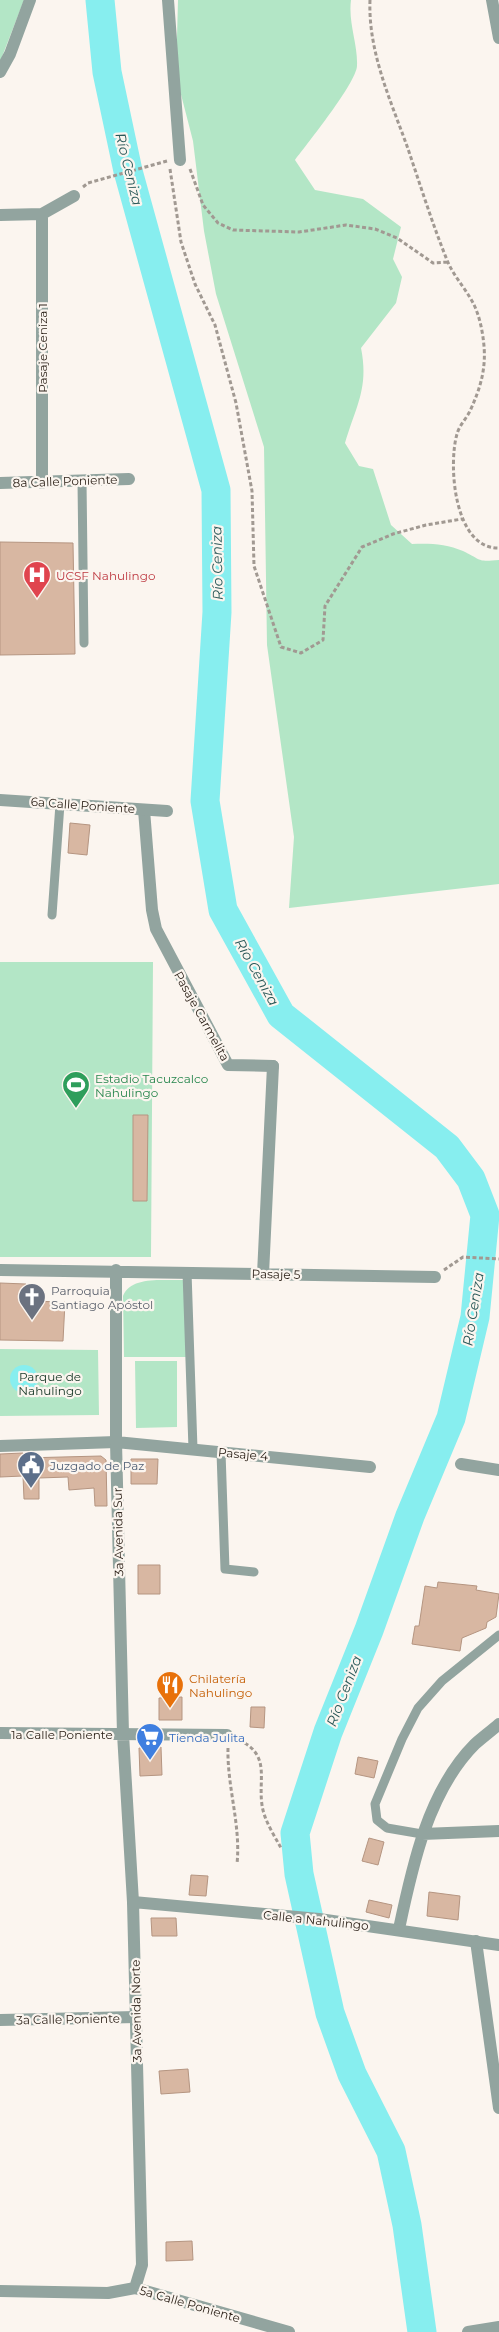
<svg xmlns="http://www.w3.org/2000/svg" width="499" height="2332" viewBox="0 0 499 2332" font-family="Montserrat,sans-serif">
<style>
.green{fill:#b3e6c6}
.water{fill:#87eeef}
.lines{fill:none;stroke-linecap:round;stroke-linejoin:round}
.river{stroke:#87eeef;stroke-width:29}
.building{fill:#d8b7a2;stroke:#b59581}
.path{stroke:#a19992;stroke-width:3;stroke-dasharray:4 2.5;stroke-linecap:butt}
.service{stroke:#92a49f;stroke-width:9}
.pedestrian{stroke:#92a49f;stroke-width:12}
.minor{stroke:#92a49f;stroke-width:12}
.tertiary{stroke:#92a49f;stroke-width:12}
.labels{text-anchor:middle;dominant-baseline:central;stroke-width:4.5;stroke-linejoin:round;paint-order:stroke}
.street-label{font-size:12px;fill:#291e15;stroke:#fbf5ef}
.health-label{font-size:12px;fill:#be3a42;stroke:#fbf5ef;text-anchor:start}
.leisure-label{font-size:12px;fill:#27864d;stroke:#fbf5ef;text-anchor:start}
.worship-label{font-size:12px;fill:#5b616d;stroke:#fbf5ef;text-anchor:start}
.park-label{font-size:12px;fill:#123322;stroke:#fbf5ef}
.service-label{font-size:12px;fill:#4e5e75;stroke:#fbf5ef;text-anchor:start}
.food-label{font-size:12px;fill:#c56008;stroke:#fbf5ef;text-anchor:start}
.shop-label{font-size:12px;fill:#366cbe;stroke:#fbf5ef;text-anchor:start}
.water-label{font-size:14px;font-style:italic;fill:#2b5959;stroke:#fbf5ef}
</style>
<rect width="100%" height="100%" fill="#fbf5ef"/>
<path class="green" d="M 0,0 L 24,0 L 0,62 Z
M 178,0 L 351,0 C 348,23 358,44 357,66 C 356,83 308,143 295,160 L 315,190 L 363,199 L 401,227 L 393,259 L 402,277 L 396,303 L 361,348 C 369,388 356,406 345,443 L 359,466 L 373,469 L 391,525 L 412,544 C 429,543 447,544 463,551 C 482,560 476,562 499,560 L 499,884 L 289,908 L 294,837 L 267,645 L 264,447 L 216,294 L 204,231 L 193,141 L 176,75 Z
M 0,962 L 153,962 L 151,1257 L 0,1257 Z
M 184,1280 L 187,1357 L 124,1357 L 123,1296 C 131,1275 166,1281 184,1280 Z
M 0,1349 L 98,1350 L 99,1415 L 0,1416 Z
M 135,1361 L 177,1361 L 177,1427 L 136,1428 Z"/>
<path class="water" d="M10 1379a14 14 0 1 1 28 0a14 14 0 1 1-28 0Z"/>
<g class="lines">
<path class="river" d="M 100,0 L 107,72 L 128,171 L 216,490 L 217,612 L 205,801 L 223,910 L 281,1015 L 447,1147 L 471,1179 L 485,1215 L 475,1317 L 451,1418 L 410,1516 L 369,1630 L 328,1732 L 295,1833 L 299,1874 L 330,2013 L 352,2074 L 391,2151 L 407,2225 L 422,2332"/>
</g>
<path class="building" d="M 0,542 L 73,543 L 75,654 L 0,655 Z
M 70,823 L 90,825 L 87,855 L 68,853 Z
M 133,1115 L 148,1115 L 147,1201 L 133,1201 Z
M 0,1283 L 26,1284 L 26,1301 L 65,1302 L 63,1341 L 0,1340 Z
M 23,1453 L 23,1458 L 101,1456 L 106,1460 L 107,1506 L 95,1506 L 94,1488 L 69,1490 L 68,1477 L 39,1478 L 39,1499 L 24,1499 L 23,1476 L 0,1477 L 0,1454 Z
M 131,1459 L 158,1459 L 157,1484 L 131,1484 Z
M 138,1565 L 160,1565 L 160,1594 L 138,1594 Z
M 438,1582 L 477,1586 L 476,1590 L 499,1594 L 496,1617 L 487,1622 L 486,1628 L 462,1638 L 460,1651 L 412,1644 L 415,1626 L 419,1626 L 425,1586 L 437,1588 Z
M 182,1697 L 182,1720 L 159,1720 L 159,1698 Z
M 251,1707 L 265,1707 L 264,1728 L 250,1727 Z
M 161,1747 L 162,1775 L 140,1776 L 139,1748 Z
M 358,1757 L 378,1761 L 374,1778 L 355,1774 Z
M 369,1838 L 384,1842 L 378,1865 L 362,1861 Z
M 191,1875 L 208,1876 L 206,1896 L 189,1895 Z
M 429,1892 L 460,1896 L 458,1920 L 427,1916 Z
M 369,1900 L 392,1905 L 389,1918 L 366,1912 Z
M 151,1918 L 176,1918 L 177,1936 L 152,1936 Z
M 188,2069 L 190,2092 L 161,2094 L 159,2071 Z
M 192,2241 L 193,2260 L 166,2261 L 166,2242 Z"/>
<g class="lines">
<path class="path" d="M 370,0 C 368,51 390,99 407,146 C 420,184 432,223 447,260 C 454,278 471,294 477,312 C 481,323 483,335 484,346 C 486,370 480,389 470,411 C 466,419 459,426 457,434 C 448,465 454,549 499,548
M 170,169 L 181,242 L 195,284 L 215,325 L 236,403 L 252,491 L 254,566 L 281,647 L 301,653 L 323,640 L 325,606 L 362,547 L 393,534 L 426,525 L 462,519
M 190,169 L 203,205 L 218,223 L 233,230 L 299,232 L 346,225 L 375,229 L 397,238 L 433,263 L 448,262
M 83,187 L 88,183 L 167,161
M 444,1270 L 463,1257 L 499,1259
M 239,1740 C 271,1755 258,1778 262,1805 C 264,1820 274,1835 281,1848
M 228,1748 C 227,1787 241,1825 237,1864"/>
<path class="service" d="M 82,481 L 84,643
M 52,915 L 60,804
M 187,1272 L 193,1449
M 221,1452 L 225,1569 L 254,1572
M 422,1834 L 387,1828 L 377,1820 L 375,1804 L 402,1739 L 418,1708 L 442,1681 L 499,1635"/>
<path class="pedestrian" d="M 144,810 L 152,910 L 156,929 L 228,1065 L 273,1066
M 0,1446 L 116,1442"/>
<path class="minor" d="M 168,0 L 180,160
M 492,0 L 499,38
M 0,72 L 10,54 L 30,0
M 0,215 L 42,214 L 74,196
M 0,483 L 129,479
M 42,483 L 42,214
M 0,800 L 167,811
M 0,1270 L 435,1277
M 116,1270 L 116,1442 L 123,1734 L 133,1902
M 263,1274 L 273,1066
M 116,1442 L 370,1467
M 461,1464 L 499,1470
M 0,1733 L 227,1735
M 422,1834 L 499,1831
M 399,1929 C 412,1867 428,1791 475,1744 C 483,1737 491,1731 499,1724
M 476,1941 L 499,2108
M 0,2020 L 136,2017
M 135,2288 L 289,2332
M 468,2332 L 499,2327"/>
<path class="tertiary" d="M 0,2291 L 108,2293 L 135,2288 L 142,2265 L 133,1902 L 319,1919 L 499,1945"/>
</g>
<defs>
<symbol id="hospital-pin" viewBox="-11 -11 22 30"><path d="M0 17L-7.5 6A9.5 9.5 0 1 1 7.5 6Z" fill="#e0444e" stroke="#fbf5ef"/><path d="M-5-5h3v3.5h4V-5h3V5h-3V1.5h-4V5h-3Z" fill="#fff"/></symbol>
<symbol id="stadium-pin" viewBox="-11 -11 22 30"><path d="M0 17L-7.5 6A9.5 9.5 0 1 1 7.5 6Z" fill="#2e9e5b" stroke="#fbf5ef"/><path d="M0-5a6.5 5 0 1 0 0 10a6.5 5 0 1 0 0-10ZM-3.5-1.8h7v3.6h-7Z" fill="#fff"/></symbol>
<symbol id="church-pin" viewBox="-11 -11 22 30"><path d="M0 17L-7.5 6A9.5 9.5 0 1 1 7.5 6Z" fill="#6b7280" stroke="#fbf5ef"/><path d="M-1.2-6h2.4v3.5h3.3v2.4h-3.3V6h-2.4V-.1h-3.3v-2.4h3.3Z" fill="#fff"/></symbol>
<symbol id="civic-pin" viewBox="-11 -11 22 30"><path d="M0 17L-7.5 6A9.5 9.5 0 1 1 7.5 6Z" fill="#5c6f8a" stroke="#fbf5ef"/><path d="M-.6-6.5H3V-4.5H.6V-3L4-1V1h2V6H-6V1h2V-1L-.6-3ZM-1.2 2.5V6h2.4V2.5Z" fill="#fff"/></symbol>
<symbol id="restaurant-pin" viewBox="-11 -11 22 30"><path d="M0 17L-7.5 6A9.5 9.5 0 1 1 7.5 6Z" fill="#e8710a" stroke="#fbf5ef"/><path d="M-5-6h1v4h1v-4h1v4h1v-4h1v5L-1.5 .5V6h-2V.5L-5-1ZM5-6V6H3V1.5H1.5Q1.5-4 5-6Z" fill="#fff"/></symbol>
<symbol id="supermarket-pin" viewBox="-11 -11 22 30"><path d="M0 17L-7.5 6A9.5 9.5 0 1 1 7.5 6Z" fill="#3f7fe0" stroke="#fbf5ef"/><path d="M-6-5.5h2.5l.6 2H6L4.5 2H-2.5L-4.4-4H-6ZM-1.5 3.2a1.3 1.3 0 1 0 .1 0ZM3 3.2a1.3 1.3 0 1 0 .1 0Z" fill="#fff"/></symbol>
</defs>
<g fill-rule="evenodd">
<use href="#hospital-pin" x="21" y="559" width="32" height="43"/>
<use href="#stadium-pin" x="60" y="1069" width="32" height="43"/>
<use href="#church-pin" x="16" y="1281" width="32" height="43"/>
<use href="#civic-pin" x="15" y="1449" width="32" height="43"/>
<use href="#restaurant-pin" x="154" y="1669" width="32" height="43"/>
<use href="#supermarket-pin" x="134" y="1721" width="32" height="43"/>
</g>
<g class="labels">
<g class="street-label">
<text transform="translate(42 348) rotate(-90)">Pasaje Ceniza 1</text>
<text transform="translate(65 481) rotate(-2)">8a Calle Poniente</text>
<text transform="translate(83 805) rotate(4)">6a Calle Poniente</text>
<text transform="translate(202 1016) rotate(61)">Pasaje Carmelita</text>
<text transform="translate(276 1274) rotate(1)">Pasaje 5</text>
<text transform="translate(243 1454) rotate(5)">Pasaje 4</text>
<text transform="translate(118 1532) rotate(-91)">3a Avenida Sur</text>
<text x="62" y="1734">1a Calle Poniente</text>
<text transform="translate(316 1920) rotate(6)">Calle a Nahulingo</text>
<text transform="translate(136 2011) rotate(-91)">3a Avenida Norte</text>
<text transform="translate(68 2019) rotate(-1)">3a Calle Poniente</text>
<text transform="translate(190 2304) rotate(16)">5a Calle Poniente</text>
</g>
<g class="health-label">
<text x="56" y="575">UCSF Nahulingo</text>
</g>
<g class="leisure-label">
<text x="95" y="1078">Estadio Tacuzcalco<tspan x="95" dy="14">Nahulingo</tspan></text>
</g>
<g class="worship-label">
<text x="51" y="1290">Parroquia<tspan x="51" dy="14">Santiago Apóstol</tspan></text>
</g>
<g class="park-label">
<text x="50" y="1376">Parque de<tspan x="50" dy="14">Nahulingo</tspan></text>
</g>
<g class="service-label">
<text x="50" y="1465">Juzgado de Paz</text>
</g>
<g class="food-label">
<text x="189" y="1678">Chilatería<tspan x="189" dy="14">Nahulingo</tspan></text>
</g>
<g class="shop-label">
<text x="169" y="1737">Tienda Julita</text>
</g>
<g class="water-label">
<text transform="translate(129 169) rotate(76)">Río Ceniza</text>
<text transform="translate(217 563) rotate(-91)">Río Ceniza</text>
<text transform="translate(257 972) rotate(61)">Río Ceniza</text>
<text transform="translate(473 1309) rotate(-81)">Río Ceniza</text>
<text transform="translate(344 1691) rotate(-69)">Río Ceniza</text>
</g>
</g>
</svg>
